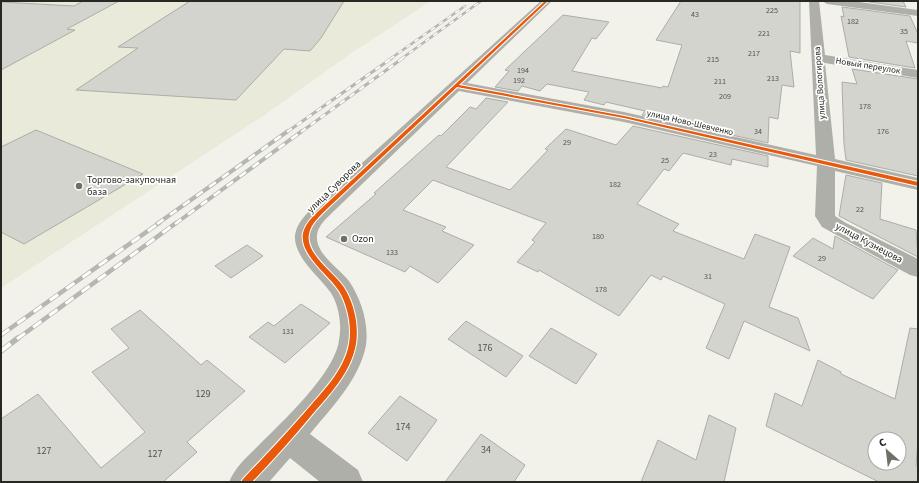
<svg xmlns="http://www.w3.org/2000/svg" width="919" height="483" viewBox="0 0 919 483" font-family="'Source Sans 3',sans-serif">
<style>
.built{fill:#e9ead9}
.building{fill:#d4d4ce;stroke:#adada7;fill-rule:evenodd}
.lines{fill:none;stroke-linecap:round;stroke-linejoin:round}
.minor{fill:#afafa9;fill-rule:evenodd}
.rail-far4-casing{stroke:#b6b6b2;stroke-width:2.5}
.rail-far3-casing{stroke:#b6b6b2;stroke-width:3}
.rail-far2-casing{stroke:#b6b6b2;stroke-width:4}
.rail-far1-casing{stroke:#b6b6b2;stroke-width:4.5}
.rail-casing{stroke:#b6b6b2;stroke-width:5.5}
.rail-far4{stroke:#fff;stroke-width:1.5;stroke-dasharray:5;stroke-linecap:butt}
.rail-far3{stroke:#fff;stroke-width:2;stroke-dasharray:6;stroke-linecap:butt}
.rail-far2{stroke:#fff;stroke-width:2.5;stroke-dasharray:8;stroke-linecap:butt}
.rail-far1{stroke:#fff;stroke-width:3;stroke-dasharray:10;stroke-linecap:butt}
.rail{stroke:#fff;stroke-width:4;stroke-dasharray:12;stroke-linecap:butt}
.cycleway-casing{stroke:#fff;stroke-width:2}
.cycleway{fill:#e8590c;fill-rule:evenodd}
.poi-dot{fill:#6f6f68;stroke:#fff;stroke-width:1.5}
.labels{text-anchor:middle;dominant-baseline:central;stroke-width:3.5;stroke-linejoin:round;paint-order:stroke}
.number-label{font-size:8px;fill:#53534d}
.far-street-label{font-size:9px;fill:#282822;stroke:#fff}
.poi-label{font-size:10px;fill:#282822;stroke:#fff;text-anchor:start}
.street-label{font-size:10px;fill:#282822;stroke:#fff}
.near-number-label{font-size:10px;fill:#53534d}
</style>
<rect width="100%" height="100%" fill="#f2f2ea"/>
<path class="built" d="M 1,1 L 431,1 L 350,54 L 263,116 L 1,288 Z"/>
<path class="building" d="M 83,1 L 119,1 L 67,29 L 75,30 L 1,70 L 1,2 L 74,6 Z
M 190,1 L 344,1 L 321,38 L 310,51 L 284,49 L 236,100 L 76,90 L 138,48 L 118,47 Z
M 681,1 L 800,1 L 800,53 L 790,51 L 794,87 L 782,85 L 778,119 L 769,117 L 768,143 L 642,115 L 645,111 L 606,102 L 604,105 L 584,100 L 589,92 L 547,84 L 540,91 L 522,86 L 518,91 L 495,87 L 509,71 L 505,70 L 563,15 L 609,22 L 596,39 L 592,38 L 572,71 L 662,88 L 663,86 L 668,87 L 682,45 L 656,40 Z
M 863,1 L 903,1 L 906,7 Z
M 842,7 L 910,16 L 918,34 L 918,43 L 906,41 L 915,68 L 849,57 L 841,16 L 844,17 Z
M 852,69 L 918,79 L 918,176 L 846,160 L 844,144 L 842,82 L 857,84 Z
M 486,98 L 508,102 L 446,167 L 510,190 L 548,150 L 545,149 L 566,129 L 616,145 L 633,126 L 768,156 L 768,167 L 732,159 L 731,165 L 683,153 L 669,171 L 664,169 L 637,204 L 679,224 L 673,231 L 744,259 L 755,234 L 790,247 L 769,307 L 798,318 L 810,351 L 744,321 L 729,359 L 706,348 L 725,304 L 663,276 L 661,280 L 651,275 L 619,316 L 539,270 L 538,272 L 517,262 L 535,242 L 532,240 L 546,223 L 433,180 L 403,210 L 446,227 L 442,231 L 474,245 L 438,283 L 410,266 L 405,272 L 326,237 L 376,194 L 374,193 L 439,135 L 441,136 L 470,107 L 476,109 Z
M 36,130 L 143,174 L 24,244 L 1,232 L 1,147 Z
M 846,175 L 882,183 L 880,219 L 916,230 L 918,257 L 839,216 Z
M 835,236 L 898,270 L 873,299 L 793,256 L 813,238 L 833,249 Z
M 247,245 L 263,256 L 231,278 L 215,266 Z
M 301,304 L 330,323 L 285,363 L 249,337 L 268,322 L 274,326 Z
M 140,310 L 201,365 L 207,360 L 245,391 L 187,442 L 197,452 L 163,482 L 1,482 L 1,419 L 38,394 L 101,468 L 145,432 L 92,372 L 129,348 L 111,329 Z
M 466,321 L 523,356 L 506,377 L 448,339 Z
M 551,328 L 597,354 L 576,384 L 529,356 Z
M 910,328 L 918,329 L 918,440 L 916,466 L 918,467 L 918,482 L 879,482 L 766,426 L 775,393 L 802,406 L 818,360 L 841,372 L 841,374 L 895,399 ZM 875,439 L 899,439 L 899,463 L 875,463 Z
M 400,396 L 437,420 L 407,461 L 368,433 Z
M 709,415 L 736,428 L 724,482 L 641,482 L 658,440 L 696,460 Z
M 481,434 L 525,465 L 514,482 L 445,482 Z"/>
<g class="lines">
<path class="minor" d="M 541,1 L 552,1 L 467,83 L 624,112 L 816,155 L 809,1 L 819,1 L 825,55 L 918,70 L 918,78 L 825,63 L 835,159 L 918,178 L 918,190 L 835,171 L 835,216 L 846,223 L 918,259 L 918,277 L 910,275 L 822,227 L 815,216 L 817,166 L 624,122 L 459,91 L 334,211 C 328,217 318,225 317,235 C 315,254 339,268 349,281 C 361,299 369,323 366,345 C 360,379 331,408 310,434 L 358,470 L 363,482 L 320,482 L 290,458 L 269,482 L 229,482 C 236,466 247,457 259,445 C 283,421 335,373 339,340 C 342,325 339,306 331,293 C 320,277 293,257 295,235 C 297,221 310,210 320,201 Z
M 822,1 L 852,1 L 918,10 L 918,16 L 827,4 Z"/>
<defs>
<path id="rail-far4" d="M 390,59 L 465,6
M 401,59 L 481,1"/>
<path id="rail-far3" d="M 287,132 L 392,58
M 301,132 L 403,58"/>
<path id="rail-far2" d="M 157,224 L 288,131
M 175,224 L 302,131"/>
<path id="rail-far1" d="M 1,335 L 159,223
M 17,339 L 176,223"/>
<path id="rail" d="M 1,351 L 18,338"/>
</defs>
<use href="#rail-far4" class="rail-far4-casing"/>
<use href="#rail-far3" class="rail-far3-casing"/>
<use href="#rail-far2" class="rail-far2-casing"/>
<use href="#rail-far1" class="rail-far1-casing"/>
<use href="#rail" class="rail-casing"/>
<use href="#rail-far4" class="rail-far4"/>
<use href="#rail-far3" class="rail-far3"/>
<use href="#rail-far2" class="rail-far2"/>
<use href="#rail-far1" class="rail-far1"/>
<use href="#rail" class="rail"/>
<defs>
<path id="cycleway" d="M 545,1 L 548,1 L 459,85 L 624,116 L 918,182 L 918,186 L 624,118 L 457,87 L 329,207 C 321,215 311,223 309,234 C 305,253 333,272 343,286 C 354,302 359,325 356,344 C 351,373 329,395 311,416 C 292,439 272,461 252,482 L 241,482 L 243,479 C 264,457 285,435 305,412 C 322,392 344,371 349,344 C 352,327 348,306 339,291 C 329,275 299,255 303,233 C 306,221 317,213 325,205 Z"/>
</defs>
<use href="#cycleway" class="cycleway-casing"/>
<use href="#cycleway" class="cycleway"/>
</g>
<g class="poi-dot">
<circle cx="79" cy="186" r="4"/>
<circle cx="344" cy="239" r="4"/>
</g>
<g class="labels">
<g class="number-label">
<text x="772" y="10">225</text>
<text x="695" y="14">43</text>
<text x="853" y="21">182</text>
<text x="904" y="31">35</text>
<text x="764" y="33">221</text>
<text x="754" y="53">217</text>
<text x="713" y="59">215</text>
<text x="523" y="70">194</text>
<text x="773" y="78">213</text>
<text x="519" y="80">192</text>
<text x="720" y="81">211</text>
<text x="725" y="96">209</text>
<text x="865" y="106">178</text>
<text x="758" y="131">34</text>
<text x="883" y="131">176</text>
<text x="567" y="142">29</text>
<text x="713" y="154">23</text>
<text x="665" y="160">25</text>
<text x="615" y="184">182</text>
<text x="860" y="209">22</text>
<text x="598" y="236">180</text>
<text x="392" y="252">133</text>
<text x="822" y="258">29</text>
<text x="708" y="276">31</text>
<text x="601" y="289">178</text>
<text x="288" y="331">131</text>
</g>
<g class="far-street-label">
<text transform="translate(868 66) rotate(9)">Новый переулок</text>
<text transform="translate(820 83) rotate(-94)">улица Вологирова</text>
<text transform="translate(690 123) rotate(13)">улица Ново-Шевченко</text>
</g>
<g class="poi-label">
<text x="87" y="180">Торгово-закупочная<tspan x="87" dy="12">база</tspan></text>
<text x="352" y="239">Ozon</text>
</g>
<g class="street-label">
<text transform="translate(334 187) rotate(-44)">улица Суворова</text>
<text transform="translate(869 243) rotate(28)">улица Кузнецова</text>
</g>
<g class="near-number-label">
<text x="485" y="348">176</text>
<text x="203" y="394">129</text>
<text x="403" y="427">174</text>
<text x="486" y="450">34</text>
<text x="44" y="451">127</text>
<text x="155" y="454">127</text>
</g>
</g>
<rect width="919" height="483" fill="none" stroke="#282822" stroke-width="4"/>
<g transform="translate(887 451) rotate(332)"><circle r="19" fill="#ffffff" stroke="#a9a9a7"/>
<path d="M0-3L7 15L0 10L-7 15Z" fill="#6f6f68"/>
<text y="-6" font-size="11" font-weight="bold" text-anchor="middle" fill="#282822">С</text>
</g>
</svg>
